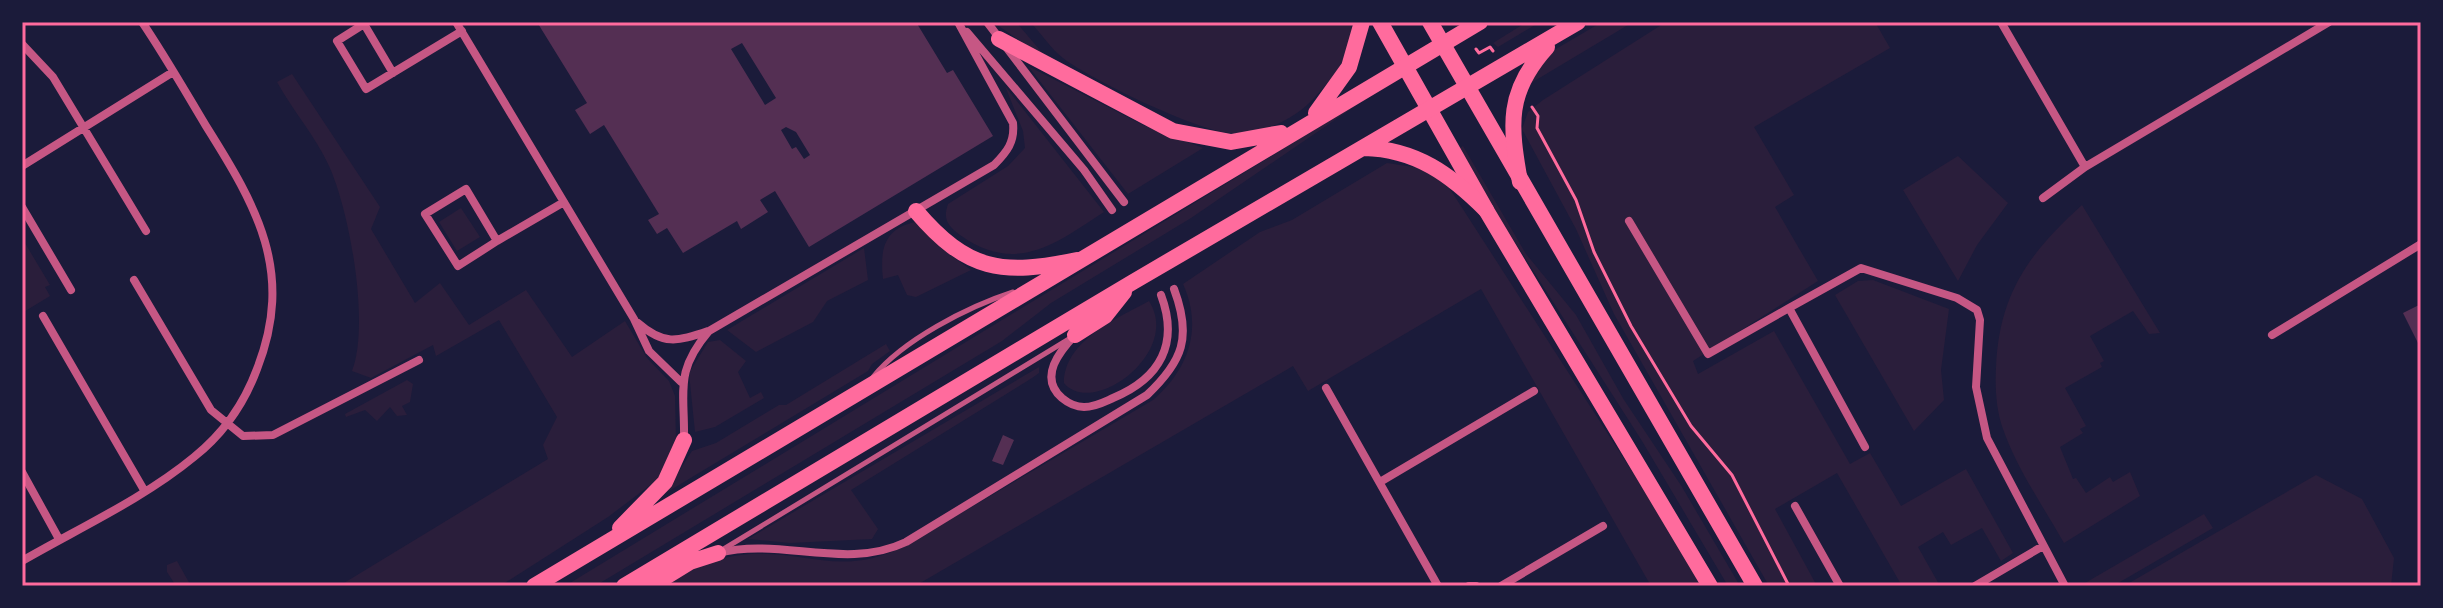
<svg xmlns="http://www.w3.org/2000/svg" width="2443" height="608" viewBox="0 0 2443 608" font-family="'Golos Text',sans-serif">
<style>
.green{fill:#2a1e3b}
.building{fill:#542f53;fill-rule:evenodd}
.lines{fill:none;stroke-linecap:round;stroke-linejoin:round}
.path{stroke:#ff6b9d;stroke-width:3}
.service{stroke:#c65784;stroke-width:5}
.minor{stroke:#c65784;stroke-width:8}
.primary{stroke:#ff6b9d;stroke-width:16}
.trunk{stroke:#ff6b9d;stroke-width:16}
.neatline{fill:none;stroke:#ff6b9d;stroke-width:3}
</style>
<rect width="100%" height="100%" fill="#1b1b3a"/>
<path class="green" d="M 996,22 L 1016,22 L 1050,62 L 996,24 Z
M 1030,22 L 1352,22 C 1349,57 1340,70 1316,96 C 1296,119 1261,136 1229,133 C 1196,130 1091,80 1063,58 C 1051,49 1041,33 1030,22 Z
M 1527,22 L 1540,22 L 1498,47 L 1493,43 Z
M 1602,22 L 1633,22 L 1526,86 L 1544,56 Z
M 1666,22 L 1875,22 L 1890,48 L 1754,127 L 1794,195 L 1775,207 L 1818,281 L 1693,361 L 1698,374 L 1774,331 L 1850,464 L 1870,453 L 1901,506 L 1966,469 L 2013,553 L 2001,561 L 1982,528 L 1951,545 L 1943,532 L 1918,547 L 1940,586 L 1902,586 L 1837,473 L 1775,509 L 1817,586 L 1769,586 L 1614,314 L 1576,229 L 1522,129 L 1528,112 L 1543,100 Z
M 1028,66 L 1143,125 L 1203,148 L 1128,194 Z
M 292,74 L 380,207 L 371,229 L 415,303 L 440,283 L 469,325 L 526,290 L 572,357 L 625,321 L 647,358 L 669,381 L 675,396 L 676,441 L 670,462 L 657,480 L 608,517 L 500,586 L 339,586 L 548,459 L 543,445 L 557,417 L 499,320 L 436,356 L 433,345 L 371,378 L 352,371 C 370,325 350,212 329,166 C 316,137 293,111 277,82 Z
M 1005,86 L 1104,212 C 1055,244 1016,275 960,235 C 947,225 943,219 948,204 L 1008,166 L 1025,148 L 1023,131 Z
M 1367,98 L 1191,218 L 1051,303 L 1002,341 L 595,586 L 565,586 Z
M 1463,146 L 1526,254 L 1576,315 L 1624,400 L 1682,487 L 1740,586 L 1728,586 L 1642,441 L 1456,150 Z
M 1958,156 L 2008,203 L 1977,245 L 1958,281 L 1903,190 Z
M 1387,163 L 1427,169 L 1448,186 L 1706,586 L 1651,586 L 1481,289 L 1308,391 L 1293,366 L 915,586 L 659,586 C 683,574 707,560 734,556 C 802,545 836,582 909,544 L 1153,400 C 1189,369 1203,328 1183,284 L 1260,232 L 1292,220 Z
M 2082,205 L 2160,333 L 2149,334 L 2133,311 L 2090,336 L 2104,361 L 2100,363 L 2102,367 L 2065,388 L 2086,426 L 2080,429 L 2083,433 L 2060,447 L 2073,479 L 2076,478 L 2086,493 L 2110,477 L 2113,482 L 2130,472 L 2140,496 L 2064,543 C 2043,506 2017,469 2003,429 C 1996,410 1995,387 1996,368 C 1999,294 2029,253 2082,205 Z
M 461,208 L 480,237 L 457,251 L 439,222 Z
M 915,222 L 941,248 L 971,270 L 916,297 L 907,295 L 898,275 L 883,279 C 880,251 883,229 915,222 Z
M 22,238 L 50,285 L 45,287 L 50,296 L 22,313 Z
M 864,248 L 868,280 L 827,301 L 813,322 L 756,352 L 727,330 Z
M 1873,280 L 1949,309 L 1941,370 L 1944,400 L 1914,431 L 1835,295 L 1858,281 Z
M 1149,301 C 1182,352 1093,418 1064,383 C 1064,341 1116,319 1149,301 Z
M 720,340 L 746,361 L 738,372 L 750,398 L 761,392 L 764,398 L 715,427 L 695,432 L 689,373 L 708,342 Z
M 886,344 L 890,351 L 872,364 L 868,371 L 664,494 L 692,451 L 716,443 L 779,405 L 786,405 Z
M 1039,367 L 1039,373 L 1032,378 L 851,490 L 878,529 L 872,539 L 790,543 L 748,539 Z
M 407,380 L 413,384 L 410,402 L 402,406 L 407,415 L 397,416 L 390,407 L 377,421 L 365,410 L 346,417 L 345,414 Z
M 2316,475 L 2362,499 L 2394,558 L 2391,586 L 2124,586 Z
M 2204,514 L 2213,528 L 2113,586 L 2086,586 L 2085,583 Z
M 177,561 L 191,586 L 176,586 L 167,572 L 167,565 Z"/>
<path class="building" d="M 537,22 L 716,22 L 718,25 L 723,22 L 916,22 L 947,73 L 953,70 L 993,136 L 809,247 L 775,191 L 760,200 L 768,212 L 741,229 L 737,221 L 683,253 L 667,228 L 657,234 L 648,220 L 659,214 L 604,125 L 590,134 L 575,110 L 587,103 ZM 742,43 L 776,98 L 765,105 L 731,49 ZM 786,127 L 796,132 L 810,155 L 804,159 L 796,147 L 792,149 L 781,130 Z
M 2421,304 L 2421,349 L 2403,313 Z
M 1003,435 L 1014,440 L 1003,465 L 992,461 Z"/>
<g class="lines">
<path class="path" d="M 1476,49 L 1479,53 L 1490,47 L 1493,51
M 1532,107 L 1538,116 L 1537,128 L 1576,200 L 1594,252 L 1631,326 L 1691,426 L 1732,475 L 1789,586"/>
<path class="service" d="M 873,377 C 903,340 967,307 1013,292
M 722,550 L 1069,339"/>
<path class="minor" d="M 456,22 L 634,319 L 649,351 L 681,382
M 987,22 L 1124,202
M 2001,22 L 2085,167
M 967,32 L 1084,170 L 1112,210
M 22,44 L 53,77 L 146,231
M 393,73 L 364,24 L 337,41 L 366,89 L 462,31
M 22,166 L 173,72
M 2043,198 L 2085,167 L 2329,22
M 22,207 L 71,290
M 1629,221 L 1708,354 L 1789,308
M 497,241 L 458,266 L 425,214 L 466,189 L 497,241 L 564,202
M 134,280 L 211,410 L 243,436 L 273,435 L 419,360
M 43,316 L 144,490
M 638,323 C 663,345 677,342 708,331
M 1075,335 C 1060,351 1038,377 1062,398 C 1068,403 1076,407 1084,407 C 1095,407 1104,402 1113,398 C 1161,378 1179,343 1161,295
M 2272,335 L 2421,244
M 1326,388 L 1438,586
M 684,440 C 685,391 674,372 709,331 L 994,165 C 1007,152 1015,142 1013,123 L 958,22
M 1865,447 L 1789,308 L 1861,268 L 1957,298 L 1977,310 L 1980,320 L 1976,387 L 1987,438 L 2065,586
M 22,472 L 59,539
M 1380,482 L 1534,391
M 1795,506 L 1840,586
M 718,553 C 781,537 845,571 906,542 L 1147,395 C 1183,361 1192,337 1174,289
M 22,561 C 79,528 143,499 194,457 C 223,434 244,404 257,369 C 295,272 257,207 206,126 C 185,91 165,56 142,22
M 1469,586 L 1476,586
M 1501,586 L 1603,526
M 1975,586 L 2043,546"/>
<path class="primary" d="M 1380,22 L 1486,210 L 1710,586
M 1430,22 L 1755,586"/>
<path class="trunk" d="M 999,39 L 1173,131 L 1231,142 L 1281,133
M 1316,113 L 1349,67 L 1362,22
M 1364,148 C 1416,149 1451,175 1486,210
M 1520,182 C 1510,125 1506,92 1547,47
M 916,211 C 967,271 1002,276 1077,260
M 1075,335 L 1105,316 L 1124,292
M 620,528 L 665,482 L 684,440
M 534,586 L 1480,22
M 624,586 L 1133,282 L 1578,22
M 651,586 L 690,562 L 718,553"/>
</g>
<rect width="2443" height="608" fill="none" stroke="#1b1b3a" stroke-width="48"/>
<rect x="24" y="24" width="2395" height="560" class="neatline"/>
</svg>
